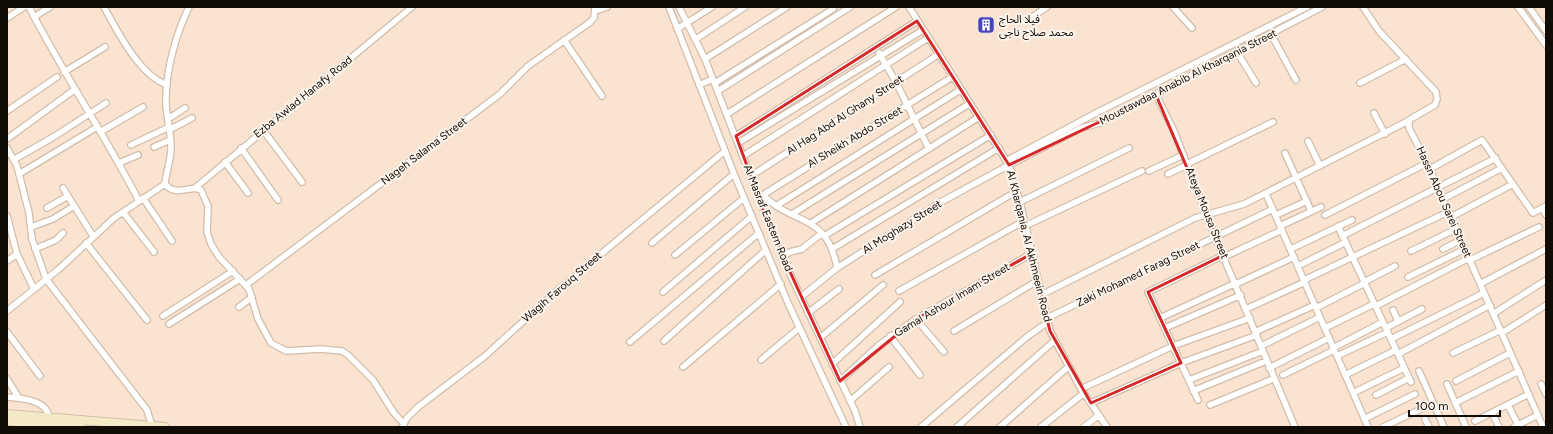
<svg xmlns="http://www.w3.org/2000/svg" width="1553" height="434" viewBox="0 0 1553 434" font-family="Figtree,'Noto Sans Arabic',sans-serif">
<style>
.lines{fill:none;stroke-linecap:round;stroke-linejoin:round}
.street-casing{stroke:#d2bdaa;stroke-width:8}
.secondary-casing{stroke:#d2bdaa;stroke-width:10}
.street{stroke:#fff;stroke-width:5.5}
.secondary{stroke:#f3eac5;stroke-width:8}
.marked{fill:none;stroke:#d62828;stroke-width:3;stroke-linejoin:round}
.labels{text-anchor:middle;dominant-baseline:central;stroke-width:4;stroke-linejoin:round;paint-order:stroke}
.poi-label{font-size:11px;fill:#120c06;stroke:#fdf4ec;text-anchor:start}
.street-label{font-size:11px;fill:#120c06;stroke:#fdf4ec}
</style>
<rect width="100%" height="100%" fill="#fae4d1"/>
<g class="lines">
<defs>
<path id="street" d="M 29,7 C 63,73 105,135 139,201
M 104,7 C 118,32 139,75 167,85
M 669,7 L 734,174 L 788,303 L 846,427
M 679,7 L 705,59 L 782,257 L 855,411 L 860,427
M 909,7 L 1009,165 L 1020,202 L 1050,331 L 1081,389 L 1107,427
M 1173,7 L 1192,28
M 1363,7 L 1379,31 L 1436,92 L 1437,99 L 1435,105 L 1409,120 L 1409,128 L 1427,163 L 1543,427
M 1518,7 L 1546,45
M 1529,7 L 1546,31
M 595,11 L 607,7
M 34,17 L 50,7
M 7,18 L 24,7
M 1029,19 L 1047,7
M 677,29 L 712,7
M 1271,34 L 1296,80
M 696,39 L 745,7
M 564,40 L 602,96
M 1237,52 L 1256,83
M 879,53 L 896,82 L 929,149
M 705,59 L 787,7
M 64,72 L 105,47
M 715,83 L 833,9
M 1360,83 L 1406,59
M 699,85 L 713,79
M 718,91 L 850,7
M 1156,95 L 1174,131 L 1215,237 L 1295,427
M 7,111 L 57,77
M 1374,113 L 1385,134
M 727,114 L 896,7
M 168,119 L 185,108
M 169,130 L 192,118
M 263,130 L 302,182
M 100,132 L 143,107
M 736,136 L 917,21
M 7,139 L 74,90
M 1308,141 L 1320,166
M 738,143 L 923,30
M 131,145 L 169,127
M 154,147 L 170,140
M 7,148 L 17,166 L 29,213 L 32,239 L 46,279 L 147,410 L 152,426
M 241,148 L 278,200
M 1285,153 L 1311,211
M 743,156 L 928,38
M 15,159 L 55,136 L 106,103
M 1006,161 L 1098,112 L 1307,7
M 225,162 L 248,193
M 119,163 L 138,155
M 1187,164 L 1273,122
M 1430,169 L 1482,140 L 1533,213 L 1546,206
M 1149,171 L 1183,155
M 19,174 L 97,127
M 1168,174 L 1187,165
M 751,176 L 939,54
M 165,184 C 176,198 192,184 201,190 L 208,206 L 207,232 L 211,244 L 219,257 L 249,289 L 258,319 L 271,343 L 286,351 L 321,349 L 342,351 L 348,355 L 373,380 L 394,413 L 404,424
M 165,184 C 166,172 171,160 171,148 C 171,133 167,119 166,105 C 165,73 175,36 189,7
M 63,188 L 93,236
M 195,188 L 412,7
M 1266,194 L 1368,427
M 763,195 C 793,226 827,212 837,268
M 143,198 L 172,241
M 758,198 L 952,77
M 1443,199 L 1502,168
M 1020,202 L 1129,148
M 776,206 L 960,90
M 47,208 L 68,196
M 1542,208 L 1546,215
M 123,212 L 154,252
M 792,214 L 969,104
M 1276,215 L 1307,201
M 1325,215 L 1427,163
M 7,216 L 17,254 L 34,289
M 1451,217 L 1513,184
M 811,223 L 979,117
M 1025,226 L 1142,171
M 1280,226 L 1321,207
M 1338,226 L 1411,382
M 31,227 L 53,219 L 74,206
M 824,236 L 991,135
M 1342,236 L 1496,158
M 86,243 L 147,320
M 652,243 L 734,174
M 35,249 L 56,240 L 63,233
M 832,249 L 999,148
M 1291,249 L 1352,220
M 1443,249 L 1461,240
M 1411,251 L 1456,229
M 675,255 L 744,198
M 782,257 L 790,252 L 802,249 L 822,233
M 1224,257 L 1282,230
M 1470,260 L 1539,227
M 7,261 L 17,254
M 1298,266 L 1346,242
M 875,275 L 1017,191
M 1408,277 L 1465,249
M 1304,280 L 1448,212
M 1364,282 L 1395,266
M 1236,284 L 1294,257
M 1480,284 L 1546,249
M 246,285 L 500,94 L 528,66 L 589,23 L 594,18 L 595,7
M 899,291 L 1024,221
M 663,292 L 752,216
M 1041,295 L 1195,218 L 1244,204 L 1408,121
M 801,297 L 837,268 L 941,202 L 1009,165 L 1081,128 L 1100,123 L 1322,7
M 1376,306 L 1469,258
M 239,307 L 252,297
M 1316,308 L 1365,283
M 1246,309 L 1305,282
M 1393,310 L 1398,321
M 7,311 L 59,269 L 114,218 L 165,184
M 808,313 L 839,289
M 1493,314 L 1546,280
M 163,316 L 233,271
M 1047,318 L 1273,209
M 1160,318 L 1236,283
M 916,319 L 944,352
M 169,324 L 240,279
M 1165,328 L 1241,295
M 1325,328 L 1374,304
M 1386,328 L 1422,309
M 954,331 L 1037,281
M 7,332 L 40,376
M 1255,332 L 1315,305
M 1502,333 L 1546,305
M 890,336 L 920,375
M 820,338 L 883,285
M 1391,339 L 1484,293
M 664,341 L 766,250
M 630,342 L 759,233
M 1261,346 L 1320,317
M 1333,348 L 1383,322
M 1453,353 L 1501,330
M 1398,354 L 1490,305
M 1337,356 L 1388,332
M 761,360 L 799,328
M 832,364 L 900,302
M 683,367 L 781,284
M 1269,368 L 1329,338
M 1419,371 L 1444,427
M 1283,375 L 1334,350
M 1345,375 L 1396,350
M 7,379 L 19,398
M 1189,380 L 1263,351
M 840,381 L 879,345 L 916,319 L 1031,254
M 1456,381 L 1510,353
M 1447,384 L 1466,427
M 1541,384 L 1546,394
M 1081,389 L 1173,346 L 1250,318
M 1193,391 L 1266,361
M 1353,393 L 1404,368
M 1376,395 L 1409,378
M 7,397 C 21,398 47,400 49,417
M 1198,400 L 1148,292 L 1224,255
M 850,401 L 889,367
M 1091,403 L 1181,363 L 1257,335
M 1455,403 L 1519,371
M 1210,405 L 1273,379
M 1508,405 L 1518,425
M 1492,413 L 1499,427
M 1364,419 L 1415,394
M 1425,419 L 1429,427
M 1475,421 L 1529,394
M 402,427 L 407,418 L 418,407 L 485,356 L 560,288 L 725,151
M 921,427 L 1028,336 L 1048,322
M 957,427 L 1054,341
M 1000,427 L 1068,367
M 1041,427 L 1084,393
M 1084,427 L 1099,415
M 1383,427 L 1419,410
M 1514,427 L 1538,415"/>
<path id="secondary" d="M 7,414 L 165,427
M 7,421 L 81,427"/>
</defs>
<use href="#street" class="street-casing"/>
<use href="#secondary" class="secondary-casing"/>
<use href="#street" class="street"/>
<use href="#secondary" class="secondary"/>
</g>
<path class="marked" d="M 917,21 L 1009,165 L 1156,95 L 1224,255 L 1148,292 L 1181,363 L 1091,403 L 1050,331 L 1031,254 L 916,319 L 840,381 L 770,228 L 736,136 Z"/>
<defs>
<symbol id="building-square" viewBox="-11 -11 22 22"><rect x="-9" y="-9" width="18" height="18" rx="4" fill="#4645ba" stroke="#fdf4ec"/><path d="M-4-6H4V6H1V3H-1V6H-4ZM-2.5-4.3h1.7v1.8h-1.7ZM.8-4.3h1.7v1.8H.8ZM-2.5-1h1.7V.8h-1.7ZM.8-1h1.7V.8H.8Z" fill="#fff"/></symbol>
</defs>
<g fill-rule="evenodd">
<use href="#building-square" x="976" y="15" width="20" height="20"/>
</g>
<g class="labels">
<g class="poi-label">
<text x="999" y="19">فيلا الحاج<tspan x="999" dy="13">محمد صلاح ناجى</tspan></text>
</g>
<g class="street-label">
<text transform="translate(1188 77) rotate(-27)">Moustawdaa Anabib Al Kharqania Street</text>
<text transform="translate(303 97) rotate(-39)">Ezba Awlad Hanafy Road</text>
<text transform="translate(845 115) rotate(-33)">Al Hag Abd Al Ghany Street</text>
<text transform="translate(855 137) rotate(-31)">Al Sheikh Abdo Street</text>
<text transform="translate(424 151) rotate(-37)">Nageh Salama Street</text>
<text transform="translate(1444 202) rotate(66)">Hassn Abou Sarei Street</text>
<text transform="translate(1207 213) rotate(68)">Ateya Mousa Street</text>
<text transform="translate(768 218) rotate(68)">Al Masraf Eastern Road</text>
<text transform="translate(902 227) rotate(-32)">Al Moghazy Street</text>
<text transform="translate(1029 246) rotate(76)">Al Kharqania, Al Akhmeein Road</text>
<text transform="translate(1138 274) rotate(-26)">Zaki Mohamed Farag Street</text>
<text transform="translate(562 287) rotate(-41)">Wagih Farouq Street</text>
<text transform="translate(952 300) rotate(-31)">Gamal Ashour Imam Street</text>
</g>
</g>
<rect width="1553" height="434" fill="none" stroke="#120c06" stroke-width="16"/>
<path d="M1409 410v6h91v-6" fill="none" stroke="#120c06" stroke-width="2"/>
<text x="1415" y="410" font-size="12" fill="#120c06" stroke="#fdf4ec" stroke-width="3" paint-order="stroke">100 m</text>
</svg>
